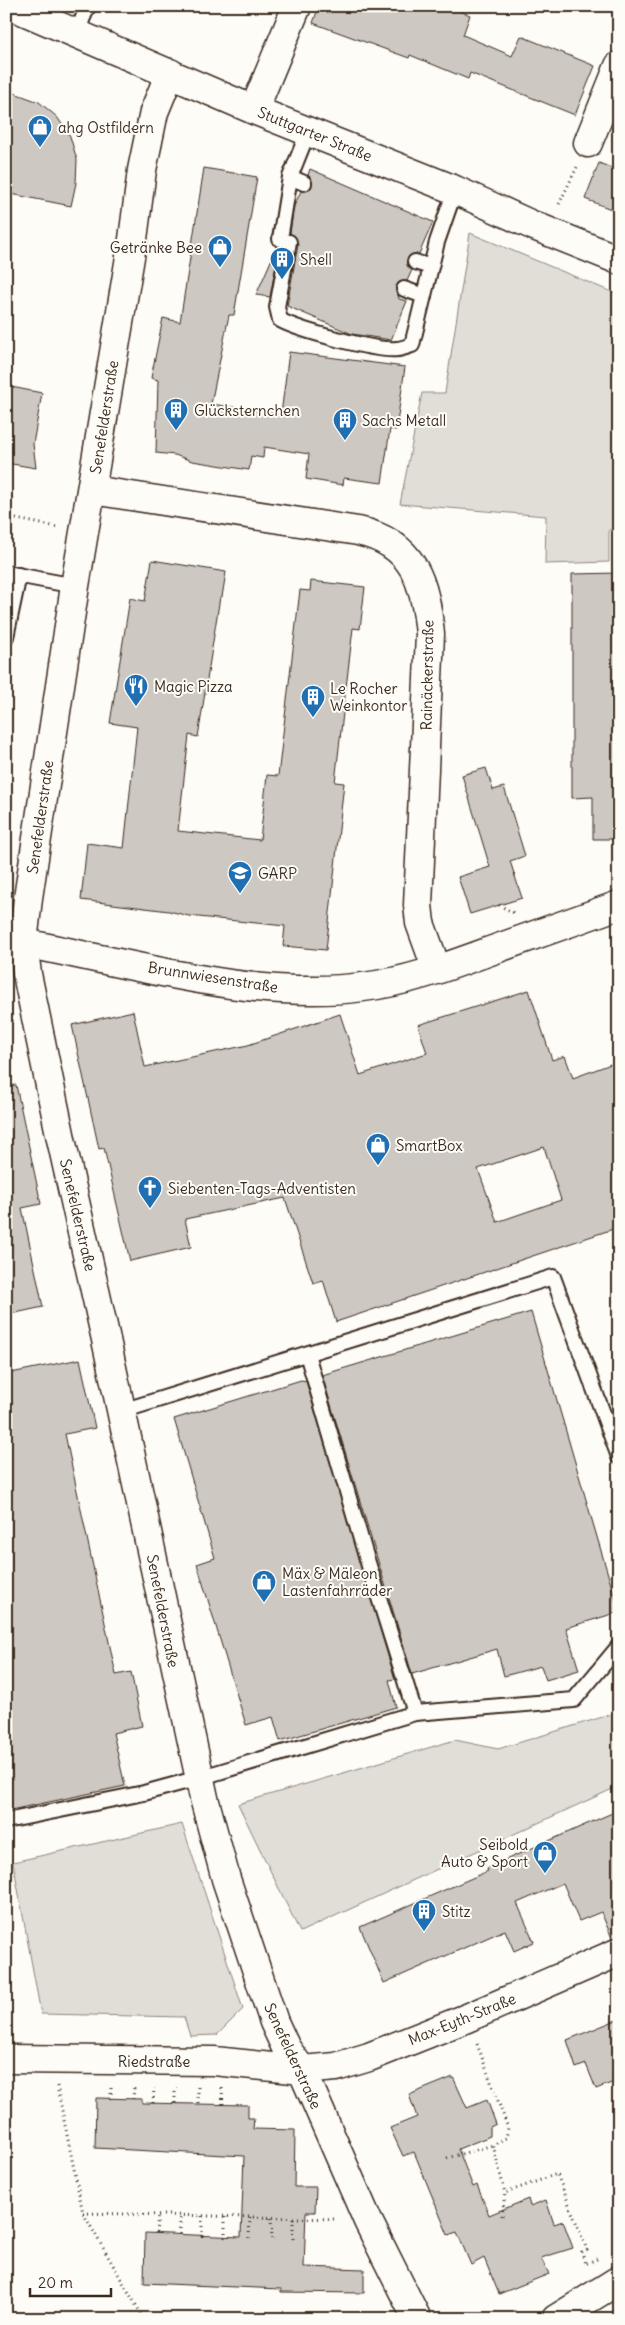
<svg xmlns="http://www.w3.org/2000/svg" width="625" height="2325" viewBox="0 0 625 2325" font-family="Delius,sans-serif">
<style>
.green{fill:#e1ded7;stroke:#8e847a}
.building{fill:#cdc8c2;stroke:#3b2a1e;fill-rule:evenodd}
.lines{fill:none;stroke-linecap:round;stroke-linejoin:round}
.lane-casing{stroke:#3b2a1e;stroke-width:18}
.street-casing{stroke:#3b2a1e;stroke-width:31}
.secondary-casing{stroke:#3b2a1e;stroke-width:31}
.path{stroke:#3b2a1e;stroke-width:3;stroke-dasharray:1 4;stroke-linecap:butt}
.lane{stroke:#fdfcf7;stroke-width:14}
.street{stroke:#fdfcf7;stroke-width:28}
.secondary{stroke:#fdfcf7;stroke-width:28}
.labels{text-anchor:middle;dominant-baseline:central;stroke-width:4;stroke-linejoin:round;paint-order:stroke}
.poi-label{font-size:15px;fill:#3b2a1e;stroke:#fdfcf7;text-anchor:start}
.street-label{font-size:15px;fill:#3b2a1e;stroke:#fdfcf7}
</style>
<rect width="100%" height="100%" fill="#fdfcf7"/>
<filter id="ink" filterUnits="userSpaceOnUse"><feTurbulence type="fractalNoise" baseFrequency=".02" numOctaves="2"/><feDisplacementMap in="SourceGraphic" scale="10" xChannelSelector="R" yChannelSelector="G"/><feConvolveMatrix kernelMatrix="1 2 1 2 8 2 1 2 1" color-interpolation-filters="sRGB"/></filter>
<g filter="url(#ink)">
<path class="green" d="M 470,233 L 619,295 L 619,530 L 609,530 L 609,562 L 545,564 L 546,516 L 400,504 L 422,393 L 445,393 Z
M 619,1712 L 619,1786 L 300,1932 L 238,1804 L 455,1740 L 498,1749 Z
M 182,1824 L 243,2009 L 217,2035 L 190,2036 L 184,2017 L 41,2014 L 13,1862 Z"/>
<path class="building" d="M 319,6 L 447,6 L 470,15 L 463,35 L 512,56 L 521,36 L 595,66 L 575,115 L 470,73 L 468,79 L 410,55 L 409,58 L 313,23 Z
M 6,90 L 39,102 L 57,117 L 70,136 L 77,160 L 76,183 L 71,206 L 6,193 Z
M 599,163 L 619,171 L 619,212 L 585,199 Z
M 204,168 L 257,177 L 234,315 L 229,315 L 211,404 L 281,414 L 289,352 L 405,367 L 396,430 L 390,429 L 382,483 L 344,478 L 343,485 L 306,479 L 309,454 L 264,447 L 263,458 L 251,456 L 249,470 L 192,461 L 175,455 L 156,453 L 158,380 L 151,378 L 163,318 L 180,322 Z
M 310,169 L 433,222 L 419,254 L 413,254 L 407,259 L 407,264 L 412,270 L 407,281 L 399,282 L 396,287 L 399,299 L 407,301 L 391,340 L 352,334 L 287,306 L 298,244 L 295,236 L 290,233 L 294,206 L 301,191 L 309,190 L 312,186 L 311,178 L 308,175 Z
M 277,247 L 279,248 L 270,297 L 256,295 Z
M 6,386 L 42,393 L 33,444 L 36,468 L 6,463 Z
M 152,560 L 226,572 L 222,597 L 220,597 L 198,737 L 189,735 L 178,831 L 260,840 L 267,775 L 278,776 L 300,590 L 310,591 L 311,581 L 365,587 L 360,629 L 353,628 L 335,782 L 344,783 L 326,950 L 283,946 L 285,926 L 189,916 L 169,911 L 81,900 L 87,843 L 124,848 L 137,727 L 110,723 L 130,598 L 145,601 Z
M 619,573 L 619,839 L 593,839 L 593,797 L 572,798 L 572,574 Z
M 486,768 L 493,790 L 504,787 L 525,856 L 510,861 L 522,898 L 470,914 L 458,877 L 490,867 L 462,775 Z
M 529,990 L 552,1060 L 565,1056 L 573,1078 L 619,1061 L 619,1227 L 336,1322 L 323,1280 L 313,1283 L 285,1198 L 185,1219 L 191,1247 L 130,1261 L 104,1148 L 99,1149 L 72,1025 L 133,1011 L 145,1067 L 248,1045 L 340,1014 L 360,1075 L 427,1053 L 418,1025 ZM 544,1147 L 561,1200 L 497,1222 L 478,1169 Z
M 16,1085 L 41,1204 L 22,1208 L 43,1307 L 6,1315 L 6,1086 Z
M 531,1312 L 619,1612 L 566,1628 L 579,1670 L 546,1680 L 541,1666 L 504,1676 L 497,1649 L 412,1674 L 322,1375 Z
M 80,1359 L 95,1428 L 65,1434 L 116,1675 L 131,1672 L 142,1726 L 113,1733 L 125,1786 L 6,1811 L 6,1374 Z
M 301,1380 L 306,1381 L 395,1679 L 389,1680 L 396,1707 L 280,1741 L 273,1717 L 246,1725 L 197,1564 L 215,1558 L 174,1419 Z
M 619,1810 L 619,1937 L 612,1938 L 601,1912 L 579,1921 L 563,1883 L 517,1903 L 534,1942 L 514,1951 L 505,1930 L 384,1983 L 360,1927 L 488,1871 L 487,1868 Z
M 619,2019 L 619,2080 L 596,2089 L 586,2064 L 576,2068 L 567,2040 Z
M 453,2077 L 467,2108 L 487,2100 L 496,2124 L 490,2127 L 490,2136 L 458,2149 L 473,2187 L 477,2185 L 489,2215 L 528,2199 L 530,2206 L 546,2200 L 554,2224 L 563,2221 L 573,2248 L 541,2258 L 549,2274 L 499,2294 L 484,2258 L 471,2265 L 457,2232 L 448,2235 L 414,2152 L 403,2156 L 390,2128 L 417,2117 L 409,2095 Z
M 96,2098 L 142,2099 L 142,2103 L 248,2105 L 248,2118 L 254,2118 L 253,2129 L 295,2130 L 294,2187 L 316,2187 L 315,2212 L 306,2212 L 304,2267 L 364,2269 L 364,2293 L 281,2292 L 281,2289 L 144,2283 L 145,2233 L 241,2237 L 244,2156 L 95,2148 Z"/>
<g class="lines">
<defs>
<path id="lane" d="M 76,34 L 88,6
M 290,177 L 304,183
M 280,239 L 290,177 L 308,132
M 289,242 L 277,307 L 280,320 C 298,330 378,352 397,349 C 402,349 408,346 412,345 L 437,242 L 455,190
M 415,262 L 431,267
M 404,289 L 424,296
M 6,573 L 75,586
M 6,637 L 19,575
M 307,1354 L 365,1553 L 415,1713
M 122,1411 L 553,1277 L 619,1457
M 6,1821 L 144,1793 L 199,1778 L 415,1713 L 574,1700 L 619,1646"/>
<path id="street" d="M 170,73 L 154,112 L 142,170 L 133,239 L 75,586 L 28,898 L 23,943 L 27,974 L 61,1139 L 105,1335 L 204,1798 L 226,1879 L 274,2022 L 286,2048 L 302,2070 L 368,2221 L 417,2319
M 254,110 L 297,6
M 588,143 L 619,66
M 92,490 L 358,531 C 414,543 425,582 430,634 L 418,905 L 420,923 L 437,970
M 8,940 C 120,960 249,1002 363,987 C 407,982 449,966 490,951 C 533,936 576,920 619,905
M 6,2059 L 214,2061 L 302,2070 L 336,2067 L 369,2057 L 467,2018 L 619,1952
M 556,2319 L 619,2280"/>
<path id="secondary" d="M 12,6 L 254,110 L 455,190 L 532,225 L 619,260"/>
</defs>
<use href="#lane" class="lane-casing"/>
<use href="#street" class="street-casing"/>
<use href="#secondary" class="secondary-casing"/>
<path class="path" d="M 559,204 L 577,167
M 6,517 L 57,527
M 499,905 L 514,913
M 477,2044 L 508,2128 L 506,2138 L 493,2145 L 505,2193
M 57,2086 L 83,2213 L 144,2319
M 198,2087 L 198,2104
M 222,2088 L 223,2107
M 111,2099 L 111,2086
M 133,2099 L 134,2087
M 153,2103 L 154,2088
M 175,2103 L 175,2086
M 447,2158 L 493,2145
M 83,2213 L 337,2219
M 202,2216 L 202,2237
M 502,2216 L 505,2193 L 557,2174 L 587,2250 L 582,2252 L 585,2264 L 597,2259
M 271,2218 L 272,2239
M 293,2218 L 293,2242
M 156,2233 L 158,2215
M 180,2234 L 180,2215
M 225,2238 L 225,2216
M 249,2238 L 250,2217"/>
<use href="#lane" class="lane"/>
<use href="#street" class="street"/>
<use href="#secondary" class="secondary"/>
</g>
</g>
<defs>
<symbol id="shop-pin" viewBox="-11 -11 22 30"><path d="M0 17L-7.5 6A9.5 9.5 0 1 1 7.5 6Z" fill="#1f6fb2" stroke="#fdfcf7"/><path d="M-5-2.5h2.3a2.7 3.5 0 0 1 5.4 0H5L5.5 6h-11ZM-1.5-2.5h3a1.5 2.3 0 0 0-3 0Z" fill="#fff"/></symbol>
<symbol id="building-pin" viewBox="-11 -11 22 30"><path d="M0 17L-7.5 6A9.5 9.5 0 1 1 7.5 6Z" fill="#1f6fb2" stroke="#fdfcf7"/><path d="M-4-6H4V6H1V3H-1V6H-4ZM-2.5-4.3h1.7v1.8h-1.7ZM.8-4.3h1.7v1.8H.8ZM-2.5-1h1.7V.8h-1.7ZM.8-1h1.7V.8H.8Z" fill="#fff"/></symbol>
<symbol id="restaurant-pin" viewBox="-11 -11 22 30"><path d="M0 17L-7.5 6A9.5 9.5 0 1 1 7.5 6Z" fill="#1f6fb2" stroke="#fdfcf7"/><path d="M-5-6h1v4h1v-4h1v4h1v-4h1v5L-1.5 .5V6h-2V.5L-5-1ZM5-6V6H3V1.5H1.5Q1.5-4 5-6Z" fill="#fff"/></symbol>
<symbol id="school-pin" viewBox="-11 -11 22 30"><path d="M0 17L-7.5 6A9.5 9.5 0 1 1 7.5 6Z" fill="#1f6fb2" stroke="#fdfcf7"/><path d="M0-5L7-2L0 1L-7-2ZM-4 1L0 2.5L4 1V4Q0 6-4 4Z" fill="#fff"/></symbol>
<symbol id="church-pin" viewBox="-11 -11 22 30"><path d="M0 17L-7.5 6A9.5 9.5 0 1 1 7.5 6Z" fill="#1f6fb2" stroke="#fdfcf7"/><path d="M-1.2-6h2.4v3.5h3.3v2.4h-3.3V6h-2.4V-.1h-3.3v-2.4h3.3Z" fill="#fff"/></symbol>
</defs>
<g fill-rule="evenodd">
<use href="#shop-pin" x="26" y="113" width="28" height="38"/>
<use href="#shop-pin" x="206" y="233" width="28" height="38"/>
<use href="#building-pin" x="268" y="245" width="28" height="38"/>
<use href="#building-pin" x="162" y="396" width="28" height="38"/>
<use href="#building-pin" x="331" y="406" width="28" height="38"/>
<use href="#restaurant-pin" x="122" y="672" width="28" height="38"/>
<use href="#building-pin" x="299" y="683" width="28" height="38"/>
<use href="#school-pin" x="226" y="859" width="28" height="38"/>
<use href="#shop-pin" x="364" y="1131" width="28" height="38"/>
<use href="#church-pin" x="136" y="1174" width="28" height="38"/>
<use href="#shop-pin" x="250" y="1568" width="28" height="38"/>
<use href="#shop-pin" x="531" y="1839" width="28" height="38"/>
<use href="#building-pin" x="410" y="1897" width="28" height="38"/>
</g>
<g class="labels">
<g class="poi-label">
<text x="58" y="127">ahg Ostfildern</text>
<text x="202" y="247" text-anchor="end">Getränke Bee</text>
<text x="300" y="259">Shell</text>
<text x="194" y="410">Glücksternchen</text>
<text x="362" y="420">Sachs Metall</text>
<text x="154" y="686">Magic Pizza</text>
<text x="330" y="688">Le Rocher<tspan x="330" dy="17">Weinkontor</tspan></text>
<text x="258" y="873">GARP</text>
<text x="396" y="1145">SmartBox</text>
<text x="168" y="1188">Siebenten-Tags-Adventisten</text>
<text x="282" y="1573">Mäx &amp; Mäleon<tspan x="282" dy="17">Lastenfahrräder</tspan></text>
<text x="528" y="1844" text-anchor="end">Seibold<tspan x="528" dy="17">Auto &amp; Sport</tspan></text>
<text x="442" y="1911">Stitz</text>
</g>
<g class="street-label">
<text transform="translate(315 134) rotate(22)">Stuttgarter Straße</text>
<text transform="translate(104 417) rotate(-81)">Senefelderstraße</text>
<text transform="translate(427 675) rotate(-89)">Rainäckerstraße</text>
<text transform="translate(40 817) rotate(-82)">Senefelderstraße</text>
<text transform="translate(213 977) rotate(9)">Brunnwiesenstraße</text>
<text transform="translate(78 1215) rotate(77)">Senefelderstraße</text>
<text transform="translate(163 1611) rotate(79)">Senefelderstraße</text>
<text transform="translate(462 2019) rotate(-22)">Max-Eyth-Straße</text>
<text transform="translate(293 2056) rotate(65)">Senefelderstraße</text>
<text x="154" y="2061">Riedstraße</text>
</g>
</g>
<rect width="625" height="2325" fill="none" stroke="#fdfcf7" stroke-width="25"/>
<rect x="12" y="12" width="600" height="2300" fill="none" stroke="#3b2a1e" stroke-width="2" filter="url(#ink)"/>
<path d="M30 2288v8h81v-8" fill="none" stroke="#3b2a1e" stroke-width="2.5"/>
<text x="38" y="2288" font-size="15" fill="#3b2a1e" stroke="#fdfcf7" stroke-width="4" paint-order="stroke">20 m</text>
</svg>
